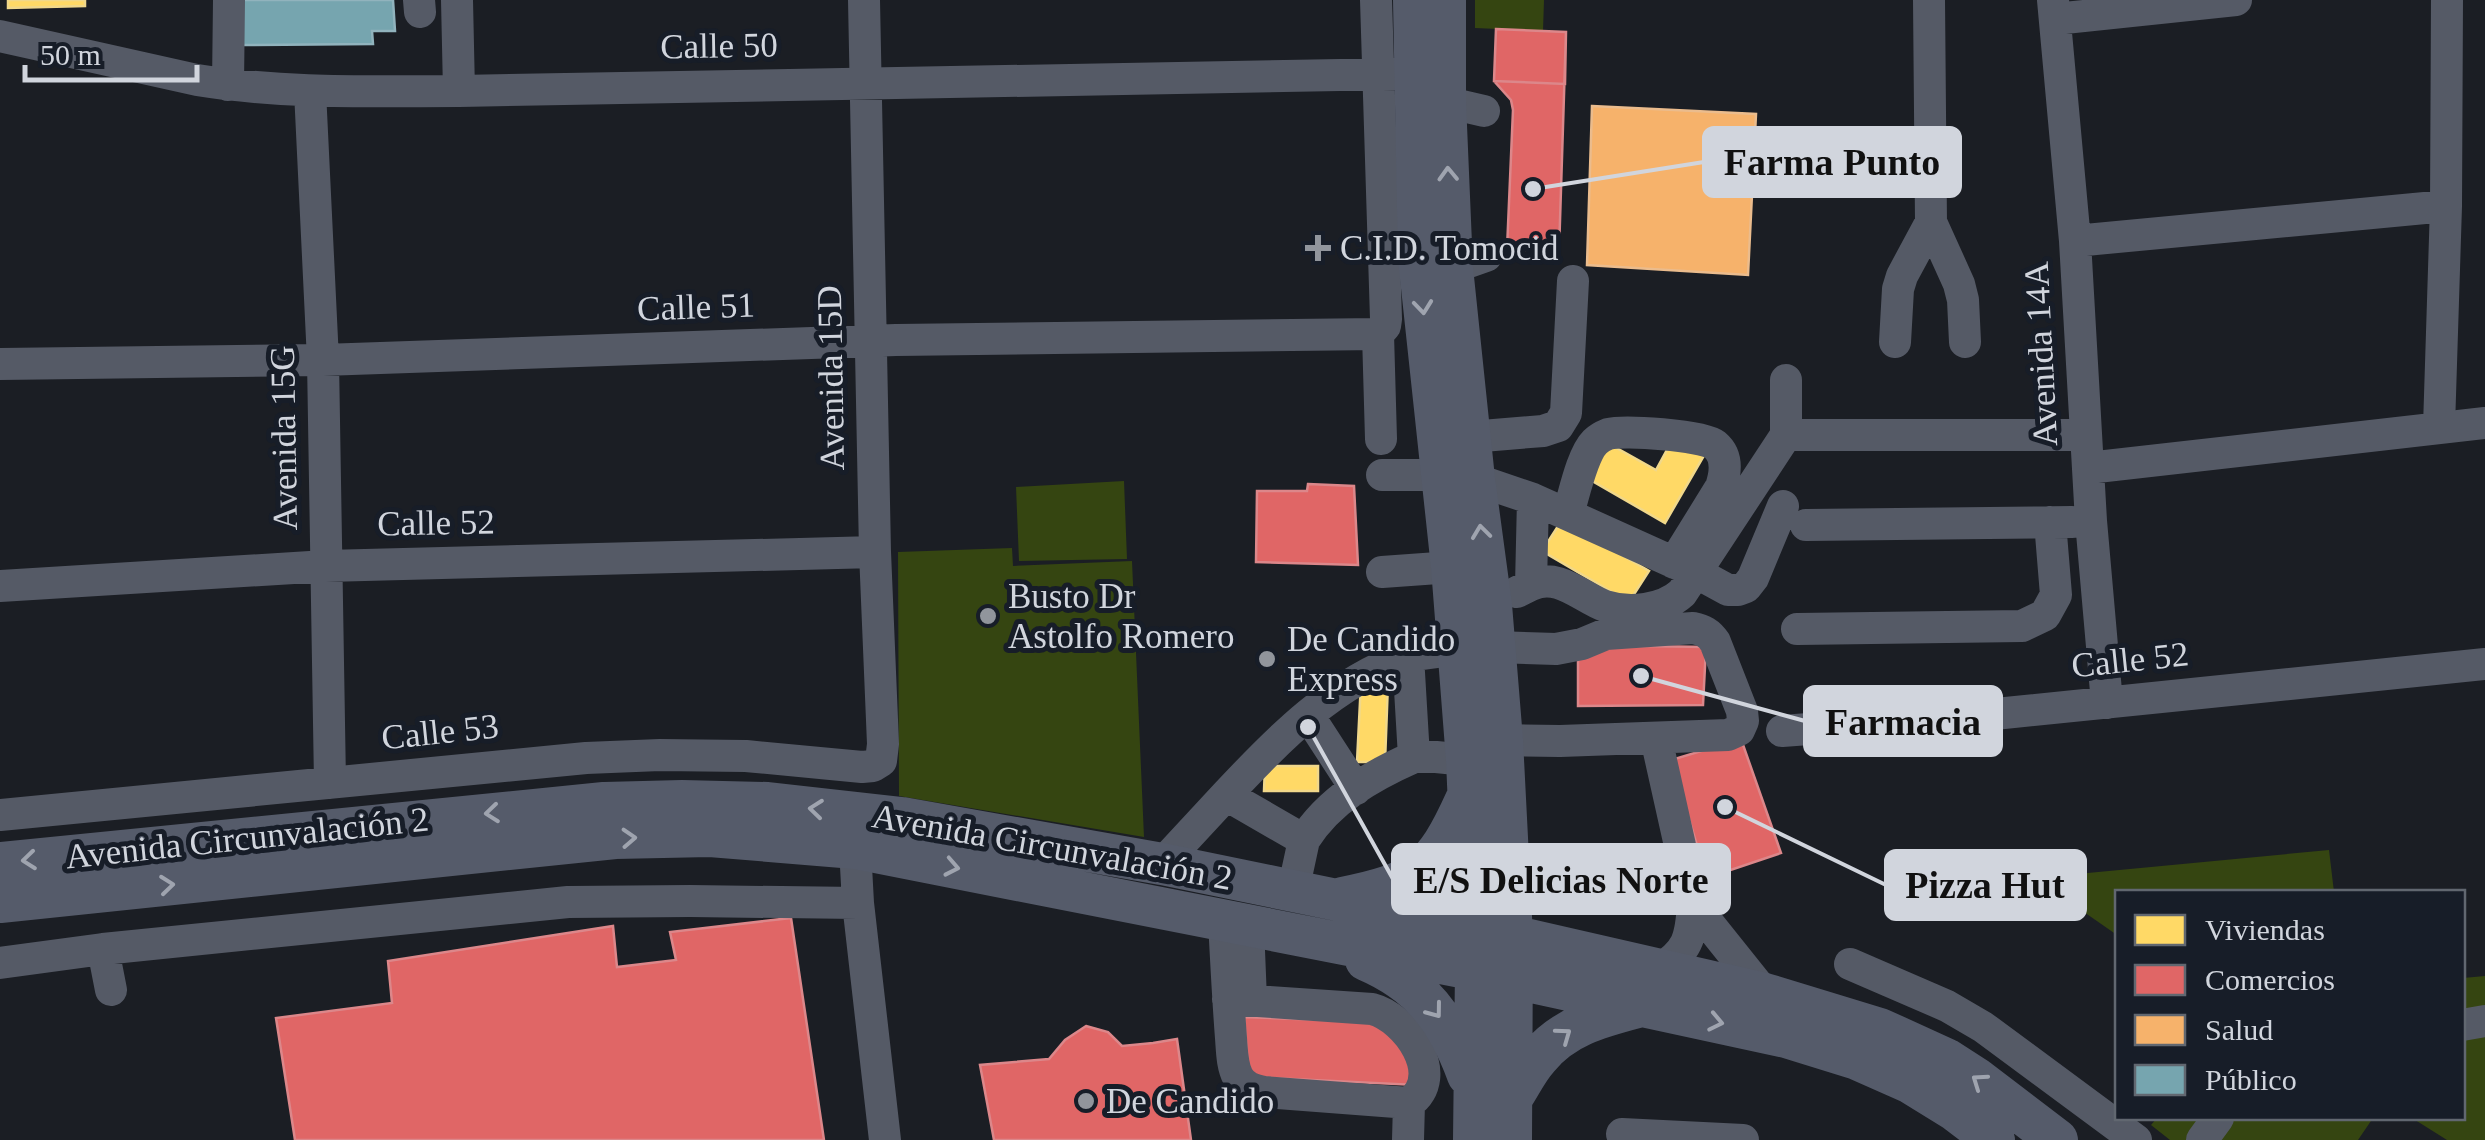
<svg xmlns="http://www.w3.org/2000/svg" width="2485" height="1140" viewBox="0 0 2485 1140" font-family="'Times New Roman',serif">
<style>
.green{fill:#354511}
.homes{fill:#ffd966;stroke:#f1d88a;stroke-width:2.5}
.shops{fill:#e06666;stroke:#dc878a;stroke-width:2.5}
.health{fill:#f6b26b;stroke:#ebbc8d;stroke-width:2.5}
.public{fill:#76a5af;stroke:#91b3bd;stroke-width:2.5}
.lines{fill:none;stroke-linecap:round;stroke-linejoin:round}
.minor{stroke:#555a66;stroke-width:32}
.major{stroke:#555b6a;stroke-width:42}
.oneway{stroke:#9fa4af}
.poi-dot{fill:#91959c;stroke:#171d28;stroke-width:4}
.labels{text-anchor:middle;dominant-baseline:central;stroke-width:10;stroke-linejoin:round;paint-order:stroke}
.street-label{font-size:35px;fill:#d1d5dd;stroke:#171d28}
.poi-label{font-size:35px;fill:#d1d5dd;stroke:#171d28;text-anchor:start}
.leader{fill:none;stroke:#d1d5dd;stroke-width:4}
.callout-dot{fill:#d1d5dd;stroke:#171d28;stroke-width:4}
.callout{fill:#d1d5dd;stroke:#d1d5dd;stroke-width:4}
.callout-label{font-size:38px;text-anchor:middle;font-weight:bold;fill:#111}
</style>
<rect width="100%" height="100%" fill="#1b1e24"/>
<path class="green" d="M 1475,0 L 1544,0 L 1543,31 L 1475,28 Z
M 1124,481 L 1127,559 L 1019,561 L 1016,487 Z
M 1012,548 L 1013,566 L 1132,561 L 1144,837 L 899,796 L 898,552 Z
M 2329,850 L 2334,892 L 2118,892 L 2117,935 L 2035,878 Z
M 2485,976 L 2485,1140 L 2447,1140 L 2412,1118 L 2462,1118 L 2463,978 Z
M 2157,1118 L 2373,1118 L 2358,1140 L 2170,1140 L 2151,1125 Z"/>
<path class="homes" d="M 8,0 L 85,0 L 85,6 L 8,8 Z
M 1674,437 L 1706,452 L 1665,523 L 1587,478 L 1604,441 L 1656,470 Z
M 1562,520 L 1649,571 L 1629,602 L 1542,551 Z
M 1361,682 L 1388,683 L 1385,762 L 1357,762 Z
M 1265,766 L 1318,766 L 1318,791 L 1264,791 Z"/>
<path class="shops" d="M 1496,29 L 1566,32 L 1559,252 L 1507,249 L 1513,110 L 1511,100 L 1494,81 Z
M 1496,29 L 1566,32 L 1565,84 L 1494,81 Z
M 1308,484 L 1354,486 L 1358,565 L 1256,562 L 1257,491 L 1307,491 Z
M 1578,645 L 1706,647 L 1703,705 L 1578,706 Z
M 1741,739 L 1781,853 L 1707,878 L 1671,760 Z
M 791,918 L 824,1140 L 295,1140 L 276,1018 L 392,1003 L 388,961 L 613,926 L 617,967 L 676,960 L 670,932 Z
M 1244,1017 L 1383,1022 L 1417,1049 L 1416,1085 L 1249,1077 Z
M 1086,1026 L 1108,1032 L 1122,1046 L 1153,1043 L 1177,1039 L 1191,1140 L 994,1140 L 980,1065 L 1049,1059 L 1065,1040 Z"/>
<path class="health" d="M 1592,106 L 1756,114 L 1748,275 L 1587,265 Z"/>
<path class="public" d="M 241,0 L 393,0 L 395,31 L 372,31 L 373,44 L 241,45 Z"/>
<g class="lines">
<path class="minor" d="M 419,0 L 420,12
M 457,0 L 459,91
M 1929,0 L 1931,222 L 1959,284 L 1963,300 L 1965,342
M 2053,0 L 2075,241 L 2091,521 L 2107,703
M 2055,19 L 2236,0
M 0,36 L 197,80 C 284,94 372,91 459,91 L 1396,74
M 228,85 L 229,0
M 310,91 L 323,360 L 330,783
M 1445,102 L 1484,111
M 2075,241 L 2446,206
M 1452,268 L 1486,256
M 1378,334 L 1381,439
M 1895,342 L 1898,289 L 1902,276 L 1931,222
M 0,364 L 323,360 L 896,340 L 1378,334 L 1385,326 L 1386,319 L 1376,0
M 1786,380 L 1786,435
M 2439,427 L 2446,206 L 2447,0
M 1470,437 L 1543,431 L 1558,426 L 1566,413 L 1573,281
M 2088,468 L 2485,423
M 1382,475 L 1443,475
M 1474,479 L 1533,499 L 1531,585 L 1517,592
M 1533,499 L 1695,572 L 1728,590 L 1738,590 L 1746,587 L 1753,578 L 1783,506
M 1568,514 C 1574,495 1582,455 1595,442 C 1599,438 1603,436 1608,434 C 1624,430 1702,435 1715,445 C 1728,456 1726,472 1721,487 L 1674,563
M 1806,525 L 2072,522
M 1382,572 L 1452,567
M 1531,585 C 1558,572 1581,597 1605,606 C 1630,614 1663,610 1682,593 L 1786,435 L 2086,435
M 0,586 L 326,566 L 875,552
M 1797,629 L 2022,626 L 2045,615 L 2056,595 L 2050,522
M 1494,647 L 1556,649 L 1582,644 L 1606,634 L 1693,628 C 1703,630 1709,633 1715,642 L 1742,711 L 1743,721 L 1739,730 L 1728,735 L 1560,741 L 1502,740
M 1460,649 L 1408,656 L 1414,757 L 1436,757 L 1467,760
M 1308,715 L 1356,789
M 1782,731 L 1956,718 L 2485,664
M 1656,738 L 1693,904
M 1226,795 C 1279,738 1333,683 1408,656
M 0,815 L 586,758 L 660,755 L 746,756 L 862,767 L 873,766 L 881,761 L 883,744 L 875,552 L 864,0
M 873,837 L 855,848 L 858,903 L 885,1140
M 1304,840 C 1329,800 1371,776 1414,757
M 1162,864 L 1226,795 L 1304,840 L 1293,891
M 1224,920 C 1226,960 1228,999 1231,1038 C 1232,1051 1232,1066 1238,1077 C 1244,1087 1253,1090 1264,1092 L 1409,1103 C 1447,1076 1407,1018 1372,1009 L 1228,999
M 1248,926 L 1251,1000
M 103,949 L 111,990
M 0,963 L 103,949 L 568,902 L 690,901 L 858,903
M 1850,964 L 1947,1006 L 1983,1027 L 2136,1140
M 1658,970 C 1688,952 1691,938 1693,904 L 1765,994
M 2462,1025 L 2485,1021
M 1622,1134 L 1743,1140
M 1408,1140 L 1409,1103
M 2202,1140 L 2218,1118"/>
<path class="major" d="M 1414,0 L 1419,259 L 1452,567 L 1467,760 L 1476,970 L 1474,1140
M 1445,0 L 1445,102 L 1452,268 L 1474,479 L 1491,605 L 1502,740 L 1512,936 L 1511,1140
M 0,863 L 604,803 L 682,801 L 768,803 L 902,818 L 1162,864 L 1293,891 L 1512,936 L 1765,994 L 1880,1029 L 1946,1059 L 1977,1079 L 2057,1140
M 1342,898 C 1417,883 1434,871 1466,800
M 0,902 L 615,838 L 710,836 L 855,848 L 1476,970 L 1786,1037 L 1857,1059 L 1909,1082 L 1956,1111 L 1994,1140
M 1366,960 C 1422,984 1448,1020 1468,1075
M 1511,1099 C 1520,1086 1527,1070 1538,1058 C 1564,1026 1600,1017 1638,1007"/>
</g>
<defs><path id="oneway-chevron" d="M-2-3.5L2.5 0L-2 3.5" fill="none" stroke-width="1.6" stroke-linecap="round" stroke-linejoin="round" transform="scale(2.5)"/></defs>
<g class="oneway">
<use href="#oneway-chevron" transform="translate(1448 174) rotate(-92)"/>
<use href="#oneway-chevron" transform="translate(1423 307) rotate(84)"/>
<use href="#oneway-chevron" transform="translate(1481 532) rotate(-97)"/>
<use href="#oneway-chevron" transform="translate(816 809) rotate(-174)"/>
<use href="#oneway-chevron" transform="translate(492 813) rotate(174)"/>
<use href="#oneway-chevron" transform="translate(629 838) rotate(-3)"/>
<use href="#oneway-chevron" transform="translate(29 860) rotate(174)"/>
<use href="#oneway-chevron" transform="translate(952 867) rotate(11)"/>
<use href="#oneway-chevron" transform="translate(167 885) rotate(-6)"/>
<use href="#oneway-chevron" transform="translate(1435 1011) rotate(53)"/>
<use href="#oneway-chevron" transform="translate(1716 1022) rotate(12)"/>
<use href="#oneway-chevron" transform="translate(1564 1035) rotate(-36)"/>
<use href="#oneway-chevron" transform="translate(1979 1081) rotate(-145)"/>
</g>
<g class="poi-dot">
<path d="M1313 233h10v10h10v10h-10v10h-10v-10h-10v-10h10z"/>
<circle cx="988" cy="616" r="10"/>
<circle cx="1267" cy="659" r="10"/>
<circle cx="1086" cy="1101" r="10"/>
</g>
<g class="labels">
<g class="street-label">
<text transform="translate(719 46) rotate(-1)">Calle 50</text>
<text transform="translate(696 307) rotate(-2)">Calle 51</text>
<text transform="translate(2041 354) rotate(-93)">Avenida 14A</text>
<text transform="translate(831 378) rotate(-91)">Avenida 15D</text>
<text transform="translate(284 438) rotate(-91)">Avenida 15G</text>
<text transform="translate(436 523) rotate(-1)">Calle 52</text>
<text transform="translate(2130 660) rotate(-6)">Calle 52</text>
<text transform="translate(440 732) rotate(-6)">Calle 53</text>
<text transform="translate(247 838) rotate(-6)">Avenida Circunvalación 2</text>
<text transform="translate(1052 847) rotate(10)">Avenida Circunvalación 2</text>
</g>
<g class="poi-label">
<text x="1340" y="248">C.I.D. Tomocid</text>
<text x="1008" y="596">Busto Dr<tspan x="1008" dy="40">Astolfo Romero</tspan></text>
<text x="1287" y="639">De Candido<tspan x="1287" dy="40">Express</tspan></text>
<text x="1106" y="1101">De Candido</text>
</g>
</g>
<path class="leader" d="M1533 189L1704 162M1641 676L1805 721M1308 727L1393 879M1725 807L1886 885"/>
<g class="callout-dot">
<circle cx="1533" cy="189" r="10"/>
<circle cx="1641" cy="676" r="10"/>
<circle cx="1308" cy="727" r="10"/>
<circle cx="1725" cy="807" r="10"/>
</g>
<g class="callout">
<rect x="1704" y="128" width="256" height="68" rx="10"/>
<rect x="1805" y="687" width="196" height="68" rx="10"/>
<rect x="1393" y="845" width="336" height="68" rx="10"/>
<rect x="1886" y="851" width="199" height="68" rx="10"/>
</g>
<g class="callout-label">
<text x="1832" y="175">Farma Punto</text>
<text x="1903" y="735">Farmacia</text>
<text x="1561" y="893">E/S Delicias Norte</text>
<text x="1985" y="898">Pizza Hut</text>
</g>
<rect x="2115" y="890" width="350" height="230" fill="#171d28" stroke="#616770" stroke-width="2.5"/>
<rect x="2135" y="915" width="50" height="30" fill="#ffd966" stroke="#616770" stroke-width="2.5"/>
<text x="2205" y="940" font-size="30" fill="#d1d5dd">Viviendas</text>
<rect x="2135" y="965" width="50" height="30" fill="#e06666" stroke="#616770" stroke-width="2.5"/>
<text x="2205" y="990" font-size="30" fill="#d1d5dd">Comercios</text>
<rect x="2135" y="1015" width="50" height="30" fill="#f6b26b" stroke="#616770" stroke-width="2.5"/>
<text x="2205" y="1040" font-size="30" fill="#d1d5dd">Salud</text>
<rect x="2135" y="1065" width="50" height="30" fill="#76a5af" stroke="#616770" stroke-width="2.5"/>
<text x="2205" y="1090" font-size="30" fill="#d1d5dd">Público</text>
<path d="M25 65v15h172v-15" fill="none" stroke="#d1d5dd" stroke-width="5"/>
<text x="40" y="65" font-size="30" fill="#d1d5dd" stroke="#171d28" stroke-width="8" paint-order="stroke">50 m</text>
</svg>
